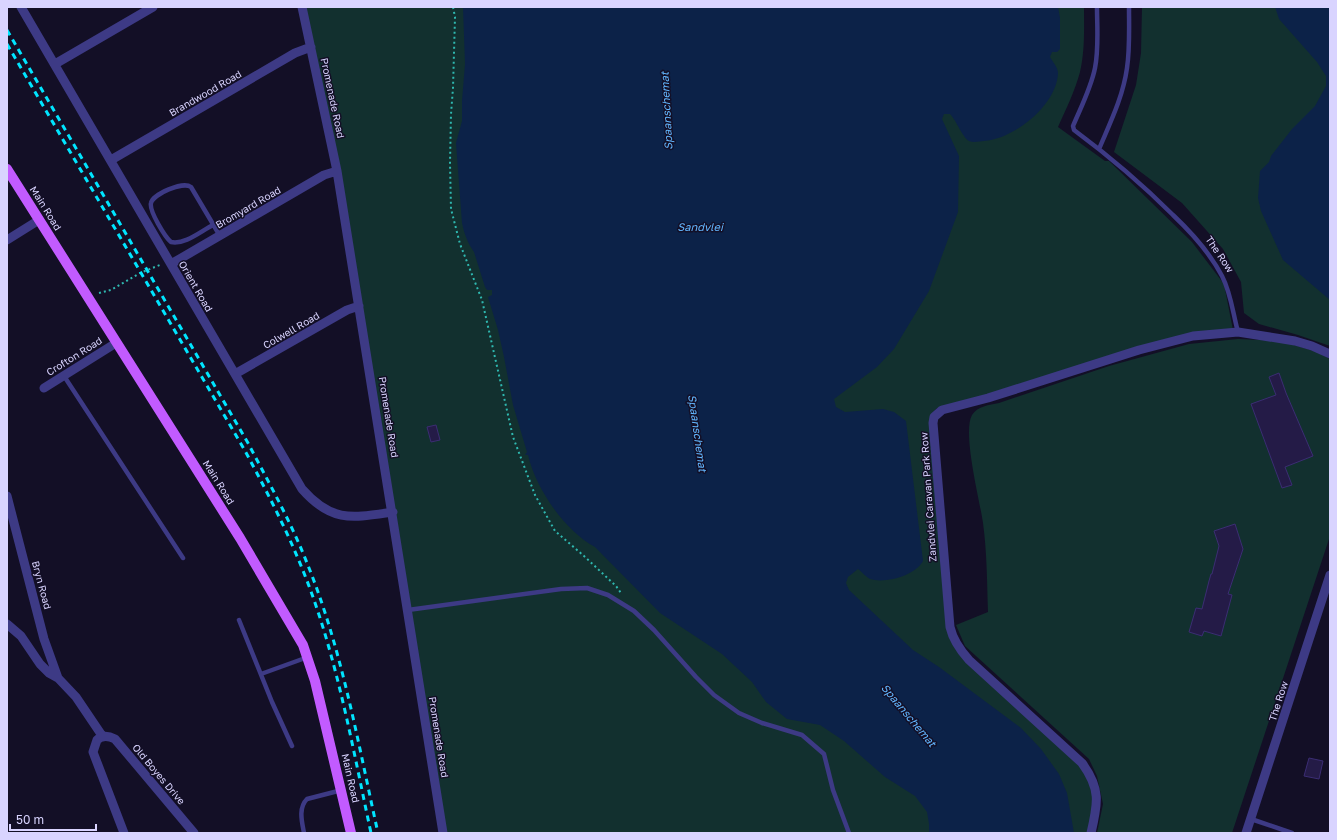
<svg xmlns="http://www.w3.org/2000/svg" width="1337" height="840" viewBox="0 0 1337 840" font-family="'Golos Text',sans-serif">
<style>
.green{fill:#12302f}
.water{fill:#0c2248}
.building{fill:#241b47;stroke:#3b2d73}
.lines{fill:none;stroke-linecap:round;stroke-linejoin:round}
.path{stroke:#2fb8b0;stroke-width:2;stroke-dasharray:2 3;stroke-linecap:butt}
.lane{stroke:#3d3a85;stroke-width:4.5}
.street{stroke:#3d3a85;stroke-width:9}
.primary{stroke:#c25bff;stroke-width:10}
.rail{stroke:#00e5ff;stroke-width:3;stroke-dasharray:6 5;stroke-linecap:butt}
.labels{text-anchor:middle;dominant-baseline:central;stroke-width:3;stroke-linejoin:round;paint-order:stroke}
.street-label{font-size:10px;fill:#d9d4ff;stroke:#130f26}
.water-label{font-size:11px;font-style:italic;fill:#62b6ff;stroke:#130f26}
</style>
<rect width="100%" height="100%" fill="#130f26"/>
<path class="green" d="M 302,7 L 1084,7 C 1084,29 1085,50 1080,72 C 1075,91 1066,109 1058,127 L 1105,161 L 1109,161 L 1192,242 L 1224,284 L 1233,330 L 1187,335 L 956,405 L 937,408 L 932,413 L 956,645 L 1079,760 L 1095,794 L 1089,833 L 443,833 L 359,306 Z
M 1142,7 L 1330,7 L 1330,346 L 1298,335 L 1259,324 L 1244,313 L 1241,282 L 1223,249 L 1182,203 L 1114,152 L 1136,85 L 1141,53 Z
M 1238,339 L 1281,341 L 1317,352 L 1330,359 L 1330,536 L 1232,833 L 1097,833 L 1103,804 L 1097,776 L 1089,759 L 965,646 L 956,625 L 988,612 C 987,582 987,552 983,523 C 980,501 962,433 972,415 C 978,406 989,405 999,403 L 1109,366 L 1189,344 Z"/>
<path class="water" d="M 463,7 L 1058,7 L 1060,18 L 1060,49 L 1057,52 L 1052,52 L 1050,57 C 1053,62 1058,68 1058,73 C 1057,105 1014,139 984,141 C 980,141 974,143 969,141 C 963,138 956,120 950,114 L 944,114 L 942,119 L 959,156 L 958,212 L 929,291 L 894,349 L 877,367 L 834,399 L 836,407 L 845,412 L 883,409 L 894,412 L 906,421 L 923,561 C 916,575 886,584 870,579 C 866,577 862,572 858,569 L 848,577 L 846,583 L 849,590 L 913,650 L 939,667 L 1021,728 L 1041,749 L 1059,774 L 1067,793 L 1074,833 L 929,833 L 929,824 L 927,812 L 915,796 L 885,777 L 844,741 L 820,725 L 787,719 L 766,702 L 752,682 L 722,654 L 660,613 L 595,547 C 565,531 536,489 528,455 L 525,455 L 527,452 L 513,405 L 504,357 L 498,330 L 488,297 L 492,295 L 492,290 L 487,290 L 485,287 L 474,252 C 468,244 464,233 462,223 L 456,143 L 462,121 L 462,101 L 465,64 Z
M 1275,7 L 1330,7 L 1330,300 L 1283,260 L 1261,211 L 1258,198 L 1260,171 L 1269,162 L 1271,156 L 1292,129 L 1315,106 L 1326,86 L 1326,76 L 1317,62 L 1279,19 Z"/>
<path class="building" d="M 1279,373 L 1286,393 L 1313,456 L 1285,467 L 1292,485 L 1282,488 L 1251,404 L 1276,395 L 1269,377 Z
M 436,425 L 440,440 L 431,442 L 427,427 Z
M 1235,524 L 1243,549 L 1228,594 L 1232,595 L 1221,636 L 1204,631 L 1202,636 L 1189,632 L 1196,608 L 1202,609 L 1209,581 L 1211,574 L 1212,574 L 1219,546 L 1214,531 Z
M 1309,758 L 1323,761 L 1319,779 L 1304,776 Z"/>
<g class="lines">
<path class="path" d="M 453,7 L 455,17 L 453,88 L 451,114 L 450,163 L 451,209 L 460,244 L 482,300 L 513,437 L 535,495 L 555,531 L 584,556 L 616,586 L 621,593
M 99,293 L 111,290 L 140,273 L 160,265"/>
<path class="lane" d="M 1097,7 C 1097,27 1099,48 1095,68 C 1091,88 1081,107 1073,126 L 1074,130 C 1109,156 1142,184 1173,215 C 1192,233 1210,253 1222,276 C 1231,293 1233,314 1238,332
M 1099,149 C 1110,123 1123,97 1127,68 C 1130,48 1129,27 1129,7
M 213,225 C 201,231 185,245 171,242 C 165,237 149,211 151,203 C 153,194 183,181 191,187 L 220,236
M 64,376 L 183,558
M 408,610 L 561,589 L 587,588 L 608,595 L 634,611 L 654,630 L 696,677 L 714,695 L 739,713 L 762,723 L 802,735 L 824,754 L 833,790 L 849,833
M 239,620 L 272,702 L 292,746
M 261,674 L 308,657
M 1251,819 L 1292,833
M 304,833 C 302,822 298,808 307,799 L 342,790"/>
<path class="street" d="M 21,7 L 302,489 C 332,523 352,518 393,512
M 302,7 L 337,171 L 443,833
M 55,64 L 153,7
M 111,160 L 295,53 L 311,47
M 7,240 L 39,220
M 171,264 L 324,175 L 337,171
M 235,374 L 347,310 L 359,306
M 44,388 L 116,343
M 7,496 L 44,639 L 58,678
M 7,624 L 21,636 L 40,664 L 49,673 L 58,678 L 76,697 L 103,737
M 124,833 L 93,752 L 97,740 C 102,735 109,736 115,739 L 194,833
M 1091,833 C 1098,803 1101,789 1082,763 L 969,660 C 960,650 953,640 950,627 L 933,423 L 934,417 L 942,410 L 988,398 L 1139,350 L 1193,336 L 1238,332 L 1295,341 L 1312,346 L 1330,354
M 1246,833 L 1330,575"/>
<path class="primary" d="M 7,169 L 240,538 L 303,645 L 315,681 L 351,833"/>
<path class="rail" d="M 7,30 L 248,443 C 269,483 291,522 307,563 C 342,649 358,743 378,833
M 7,44 L 244,449 C 270,497 295,546 313,597 C 340,674 354,754 371,833"/>
</g>
<g class="labels">
<g class="street-label">
<text transform="translate(205 93) rotate(-30)">Brandwood Road</text>
<text transform="translate(333 98) rotate(78)">Promenade Road</text>
<text transform="translate(248 207) rotate(-30)">Bromyard Road</text>
<text transform="translate(46 208) rotate(58)">Main Road</text>
<text transform="translate(1220 254) rotate(56)">The Row</text>
<text transform="translate(196 286) rotate(60)">Orient Road</text>
<text transform="translate(291 330) rotate(-30)">Colwell Road</text>
<text transform="translate(74 356) rotate(-32)">Crofton Road</text>
<text transform="translate(389 417) rotate(81)">Promenade Road</text>
<text transform="translate(219 482) rotate(58)">Main Road</text>
<text transform="translate(928 497) rotate(-94)">Zandvlei Caravan Park Row</text>
<text transform="translate(42 585) rotate(75)">Bryn Road</text>
<text transform="translate(1278 701) rotate(-72)">The Row</text>
<text transform="translate(439 737) rotate(81)">Promenade Road</text>
<text transform="translate(159 774) rotate(50)">Old Boyes Drive</text>
<text transform="translate(351 778) rotate(77)">Main Road</text>
</g>
<g class="water-label">
<text transform="translate(666 111) rotate(-93)">Spaanschemat</text>
<text x="700" y="226">Sandvlei</text>
<text transform="translate(698 433) rotate(82)">Spaanschemat</text>
<text transform="translate(909 715) rotate(50)">Spaanschemat</text>
</g>
</g>
<rect width="1337" height="840" fill="none" stroke="#d9d4ff" stroke-width="16"/>
<path d="M10 824v6h86v-6" fill="none" stroke="#d9d4ff" stroke-width="2"/>
<text x="16" y="824" font-size="12" fill="#d9d4ff" stroke="#130f26" stroke-width="3" paint-order="stroke">50 m</text>
</svg>
